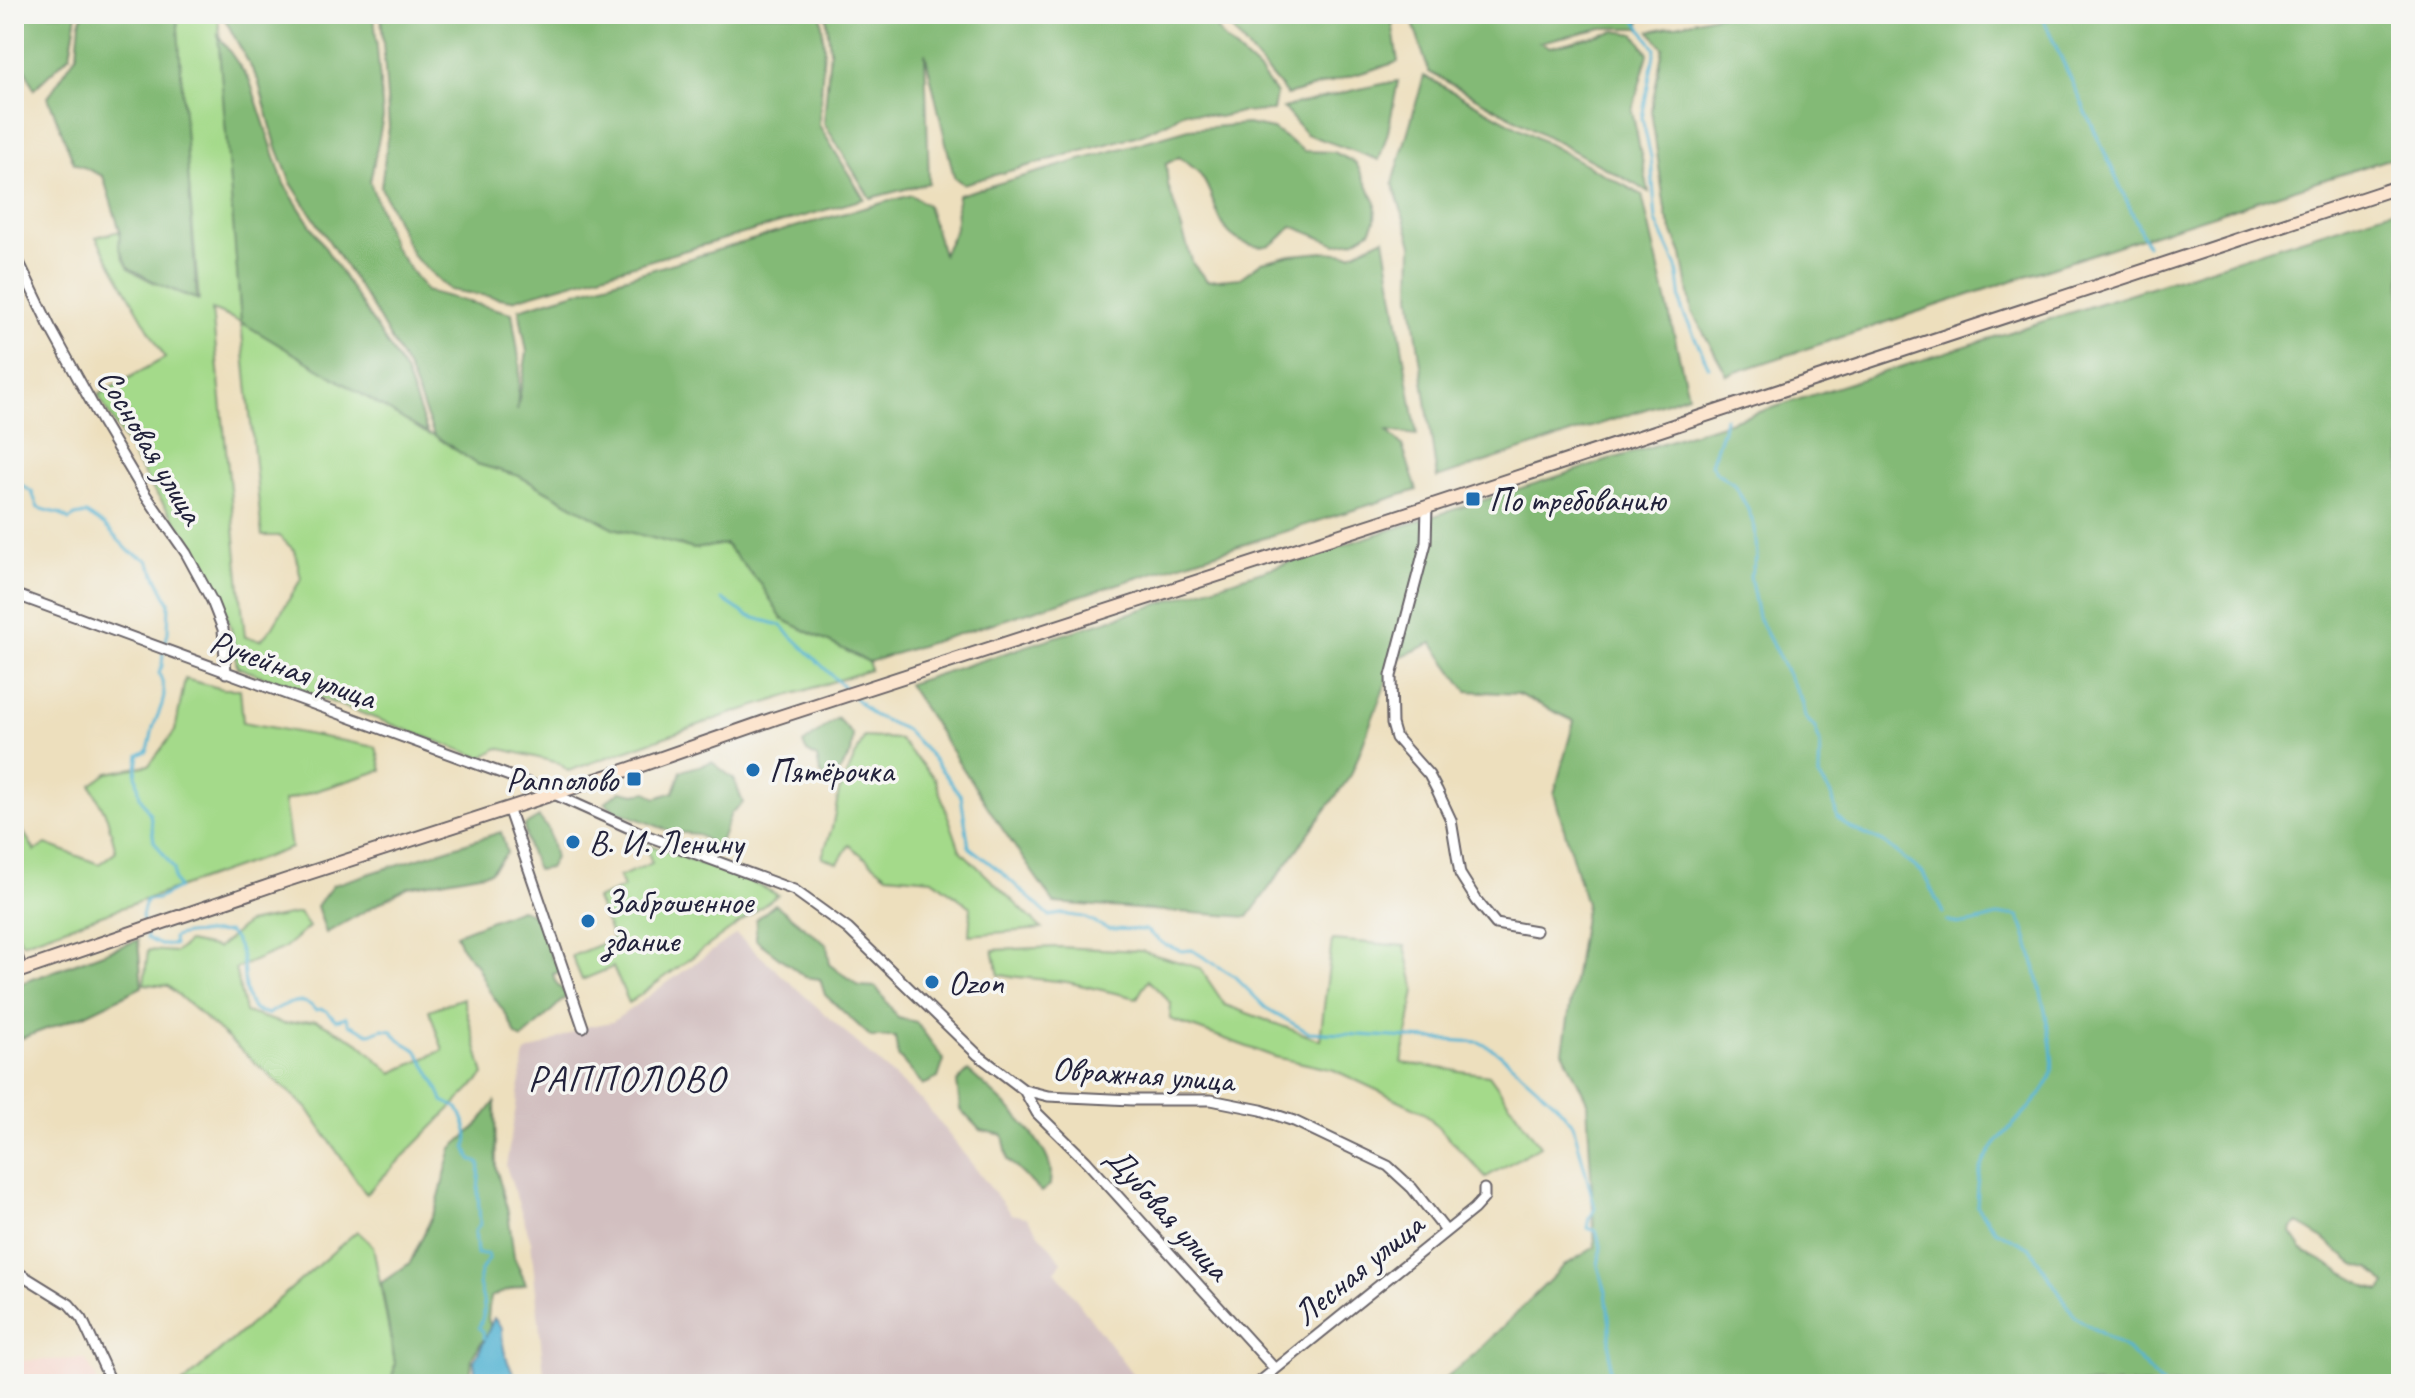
<svg xmlns="http://www.w3.org/2000/svg" width="2415" height="1398" viewBox="0 0 2415 1398" font-family="Caveat,sans-serif">
<style>
.built{fill:#f7d1c7}
.industrial{fill:#d2bfc0}
.green{fill:#a4da8a;stroke:#637e62;stroke-width:2;fill-rule:evenodd}
.forest{fill:#83ba76;stroke:#526e58;stroke-width:2;fill-rule:evenodd}
.water{fill:#55b4d3;stroke:#3c6b87;stroke-width:2}
.lines{fill:none;stroke-linecap:round;stroke-linejoin:round}
.stream{stroke:#55b4d3;stroke-width:3}
.minor-casing{stroke:#696468;stroke-width:13}
.secondary-casing{stroke:#696468;stroke-width:16}
.minor{stroke:#fff;stroke-width:9}
.secondary{stroke:#fce5cf;stroke-width:12}
.poi-dot{fill:#1f6fb2;stroke:#f6f6f2;stroke-width:3}
.labels{text-anchor:middle;dominant-baseline:central;stroke-width:7;stroke-linejoin:round;paint-order:stroke}
.street-label{font-size:34px;fill:#22223b;stroke:#f6f6f2}
.poi-label{font-size:34px;fill:#22223b;stroke:#f6f6f2;text-anchor:start}
.quarter-label{font-size:38px;letter-spacing:2px;fill:#22223b;stroke:#f6f6f2}
</style>
<rect width="100%" height="100%" fill="#f6f6f2"/>
<filter id="ink" filterUnits="userSpaceOnUse"><feTurbulence type="fractalNoise" baseFrequency=".0125" numOctaves="2"/><feDisplacementMap in="SourceGraphic" scale="16" xChannelSelector="R" yChannelSelector="G"/><feConvolveMatrix kernelMatrix="1 2 1 2 8 2 1 2 1" color-interpolation-filters="sRGB"/></filter>
<filter id="wash" filterUnits="userSpaceOnUse"><feTurbulence type="fractalNoise" baseFrequency=".006" numOctaves="4" result="noise"/><feDisplacementMap in="SourceGraphic" scale="32" xChannelSelector="R" yChannelSelector="G"/><feGaussianBlur stdDeviation="1.8" result="paint"/><feColorMatrix in="noise" values="0 0 0 0 0 0 0 0 0 0 0 0 0 0 0 0 0 1.4 0 .05"/><feComposite in="paint" operator="in"/></filter>
<g filter="url(#wash)">
<rect width="100%" height="100%" fill="#eddfbd"/>
<path class="built" d="M 85,1359 L 97,1379 L 97,1384 L 14,1384 L 14,1361 Z"/>
<path class="industrial" d="M 736,934 L 925,1104 L 1011,1214 L 1026,1217 L 1062,1262 L 1055,1271 L 1140,1384 L 545,1384 L 531,1241 L 506,1166 L 525,1053 L 585,1027 L 612,1022 Z"/>
<path class="green" d="M 174,14 L 218,14 L 241,322 L 428,434 L 434,435 L 477,464 L 519,476 L 614,528 L 694,549 L 725,544 L 761,584 L 782,619 L 869,662 L 870,670 L 727,715 L 568,771 L 559,763 L 498,748 L 482,758 L 237,667 L 231,628 L 220,596 L 193,545 L 150,485 L 98,395 L 165,358 L 96,237 L 120,231 C 119,243 120,257 129,267 C 138,278 184,295 199,300 ZM 212,310 L 241,322 L 262,536 L 279,536 L 295,551 L 301,579 L 272,628 L 261,640 L 245,637 Z
M 185,679 L 223,689 L 240,689 L 243,722 L 376,747 L 382,770 L 284,801 L 291,848 L 22,943 L 14,924 L 14,816 L 35,851 L 46,844 L 99,864 L 116,851 L 107,817 L 91,785 L 108,773 L 149,765 L 175,731 Z
M 864,737 L 899,739 L 935,779 L 960,850 L 1042,929 L 969,935 L 971,907 L 932,879 L 887,875 L 849,845 L 838,863 L 822,857 L 832,828 L 839,792 Z
M 644,843 L 758,885 L 778,895 L 629,1003 L 613,967 L 582,980 L 572,956 L 613,939 L 596,899 L 623,888 L 619,877 L 652,863 Z
M 299,913 L 309,927 L 284,948 L 235,969 L 245,1012 L 284,1024 L 316,1020 L 358,1042 L 392,1073 L 443,1050 L 429,1010 L 463,998 L 484,1075 L 366,1194 L 307,1108 L 168,986 L 144,984 L 148,950 L 176,952 L 188,942 L 218,948 L 247,923 Z
M 1332,940 L 1405,946 L 1415,990 L 1402,1063 L 1489,1075 L 1540,1146 L 1486,1177 L 1424,1112 L 1334,1070 L 1275,1057 L 1170,1019 L 1171,1003 L 1148,980 L 1137,998 L 1067,982 L 999,975 L 993,950 L 1057,947 L 1142,951 L 1200,968 L 1225,1005 L 1320,1040 Z
M 357,1231 L 373,1246 L 395,1363 L 392,1384 L 182,1384 Z"/>
<path class="forest" d="M 14,14 L 77,14 L 70,55 L 34,89 L 14,44 Z
M 83,14 L 177,14 L 197,299 L 160,285 L 129,268 L 119,247 L 120,231 L 103,176 L 74,163 L 48,97 L 77,54 L 80,22 Z
M 222,14 L 374,14 L 383,117 L 370,182 L 393,246 L 426,291 L 512,313 L 520,365 L 517,411 L 527,352 L 519,309 L 802,225 L 911,195 L 927,205 L 943,254 L 955,231 L 958,195 L 1189,129 L 1247,124 L 1273,129 L 1304,151 L 1334,152 L 1356,163 L 1376,203 L 1375,221 L 1370,231 L 1353,241 L 1336,244 L 1292,226 C 1280,240 1270,251 1251,245 C 1212,235 1220,199 1199,173 C 1194,167 1185,162 1179,157 L 1166,164 L 1168,185 L 1193,264 L 1207,281 L 1240,278 L 1262,262 L 1291,255 L 1324,252 L 1351,254 L 1384,238 L 1417,435 L 1387,431 L 1402,445 L 1417,490 L 869,662 L 782,619 L 761,584 L 725,544 L 694,549 L 614,528 L 519,476 L 477,464 L 434,435 L 409,371 L 374,310 L 291,183 L 276,145 L 258,80 Z
M 381,14 L 821,14 L 824,47 L 819,125 L 864,199 L 512,300 L 450,290 L 413,256 L 381,187 L 389,127 Z
M 826,14 L 1205,14 L 1226,41 L 1260,72 L 1276,94 L 1273,111 L 1241,112 L 1219,117 L 1185,111 L 1170,121 L 1139,135 L 963,184 L 954,177 L 925,53 L 929,183 L 870,198 L 824,123 L 830,50 Z
M 1222,14 L 1391,14 L 1398,62 L 1287,95 L 1232,30 Z
M 1410,14 L 1640,14 L 1640,28 L 1602,28 L 1540,42 L 1550,47 L 1615,31 L 1635,34 L 1648,54 L 1632,111 L 1649,192 L 1429,72 Z
M 1723,14 L 2401,14 L 2401,155 L 2126,243 L 1727,375 L 1692,312 L 1682,254 L 1666,216 L 1651,110 L 1663,48 L 1650,31 Z
M 218,35 L 250,81 L 284,184 L 405,372 L 428,434 L 241,322 Z
M 1424,76 L 1642,195 L 1688,395 L 1437,478 L 1411,295 L 1412,245 L 1393,183 Z
M 1398,81 L 1388,132 L 1379,160 L 1306,134 L 1283,108 C 1321,98 1359,88 1398,81 Z
M 2401,207 L 2401,1384 L 1438,1384 L 1475,1354 L 1564,1266 L 1595,1247 L 1587,1101 L 1563,1051 L 1586,904 L 1554,794 L 1574,721 L 1518,694 L 1467,691 L 1432,643 L 1395,659 L 1351,775 L 1248,917 L 1054,903 L 999,824 L 908,684 ZM 2298,1223 L 2327,1242 L 2355,1265 L 2370,1268 L 2386,1284 L 2381,1291 L 2369,1287 L 2313,1256 L 2302,1249 L 2291,1233 L 2292,1228 Z
M 837,718 L 853,735 L 851,754 L 831,783 L 820,772 L 817,758 L 807,752 L 803,744 Z
M 712,762 L 734,779 L 743,803 L 731,813 L 718,848 L 697,834 L 673,832 L 614,810 L 605,802 L 621,791 L 635,794 L 647,792 L 656,798 L 674,792 L 681,771 Z
M 539,817 L 548,829 L 555,858 L 549,868 L 537,870 L 528,847 L 524,826 Z
M 501,832 L 507,853 L 490,872 L 408,887 L 326,933 L 317,906 L 333,885 Z
M 775,904 L 827,945 L 830,965 L 859,986 L 876,987 L 898,1018 L 916,1022 L 944,1060 L 938,1078 L 923,1085 L 898,1056 L 895,1037 L 871,1037 L 825,995 L 820,979 L 805,977 L 756,940 L 756,920 Z
M 520,909 C 544,914 544,939 552,959 L 556,962 L 560,972 L 553,974 L 555,981 L 567,996 L 522,1039 L 516,1035 L 507,1016 L 488,989 L 476,964 L 462,949 L 456,934 Z
M 138,940 L 142,987 L 84,1015 L 14,1041 L 14,986 Z
M 968,1071 C 994,1094 1040,1132 1050,1166 C 1052,1172 1050,1179 1050,1185 L 1041,1192 L 1008,1160 L 1003,1135 L 980,1130 L 960,1109 L 957,1082 Z
M 495,1102 L 496,1168 L 508,1212 L 514,1257 L 526,1284 L 490,1297 L 488,1319 L 491,1328 L 472,1357 L 470,1384 L 392,1384 L 395,1363 L 381,1283 L 410,1263 L 436,1208 L 452,1148 L 476,1127 Z"/>
<path class="water" d="M 494,1318 L 502,1328 C 502,1350 507,1367 522,1384 L 476,1384 L 474,1360 C 483,1347 487,1332 494,1318 Z"/>
<g class="lines">
<path class="stream" d="M 1632,14 L 1655,49 L 1642,118 L 1651,157 L 1656,221 L 1677,267 L 1682,310 L 1709,367
M 2041,14 L 2147,245
M 1725,418 L 1723,429 L 1711,464 L 1717,473 L 1733,483 L 1747,507 L 1755,528 L 1757,556 L 1750,576 L 1758,617 L 1803,703 L 1805,717 L 1815,728 L 1820,743 L 1819,777 L 1832,795 L 1837,817 L 1850,828 L 1883,842 L 1923,873 L 1943,913
M 14,462 L 18,465 L 20,484 L 32,492 L 38,508 L 61,514 L 69,520 L 75,516 L 86,514 L 104,525 L 129,551 L 148,560 L 169,602 L 168,632 L 165,645
M 722,599 L 748,616 L 780,625 L 849,692
M 854,697 L 873,715 L 906,730 L 932,757 L 961,796 L 969,847 L 1000,871 L 1049,916 L 1062,914 L 1083,917 L 1108,929 L 1146,930 L 1165,945 L 1182,951 L 1192,950 L 1234,976 L 1266,1008 L 1308,1032 L 1479,1042 L 1496,1051 L 1508,1061 L 1555,1103 L 1573,1124 L 1595,1208 L 1590,1218 L 1588,1228 L 1596,1231 L 1601,1247 L 1598,1266 L 1606,1292 L 1610,1326 L 1610,1384
M 1947,921 C 1971,931 1994,910 2018,916 C 2030,935 2059,1059 2051,1076 C 2036,1111 1992,1136 1981,1169 C 1977,1180 1978,1195 1977,1206 L 1995,1230 L 2030,1248 L 2075,1317 L 2128,1350 L 2163,1384
M 144,924 L 142,916 L 146,900 L 157,899 L 178,888 L 174,880 L 174,869 L 154,841 L 150,814 L 140,797 L 136,774 L 139,755 L 147,751 C 151,743 151,734 154,725 C 162,703 169,698 159,673 L 162,666 L 163,653
M 146,931 L 147,938 L 160,945 L 174,945 L 173,938 C 184,931 212,934 228,932 C 254,958 235,985 254,1010 L 268,1014 C 281,1005 305,994 315,1010 C 329,1007 327,1013 336,1020 L 346,1017 L 349,1024 L 371,1034 L 382,1029 L 392,1030 C 396,1041 407,1043 416,1050 C 421,1056 442,1094 443,1101 L 458,1108 C 464,1120 471,1134 466,1147 L 471,1159 L 480,1164 L 478,1193 L 480,1224 L 475,1231 L 477,1254 L 488,1254 L 489,1259 C 471,1280 482,1285 484,1308 C 485,1314 481,1322 479,1327 L 483,1332 L 484,1338"/>
</g>
</g>
<g filter="url(#ink)">
<g class="lines">
<defs>
<path id="minor" d="M 14,252 L 50,327 L 102,422 L 145,494 L 186,553 L 212,601 L 223,629 L 226,673
M 1427,507 L 1426,543 L 1391,676 L 1392,724 L 1396,738 L 1429,775 L 1437,790 L 1451,820 L 1460,874 L 1477,901 L 1496,924 L 1536,931
M 14,594 L 534,785 L 645,835 L 794,890 L 848,929 L 978,1055 L 1024,1090 L 1048,1096 L 1132,1100 L 1211,1100 L 1261,1110 L 1294,1121 L 1388,1166 L 1412,1188 L 1446,1231
M 508,808 L 583,1027
M 14,947 L 22,970
M 1024,1090 L 1037,1113 L 1087,1162 L 1275,1369
M 14,1270 L 69,1304 L 82,1319 L 112,1384
M 1257,1384 L 1474,1209 L 1484,1198 L 1484,1189"/>
<path id="secondary" d="M 14,973 L 284,881 L 630,769 L 776,718 L 1427,507 L 2401,186"/>
</defs>
<use href="#minor" class="minor-casing"/>
<use href="#secondary" class="secondary-casing"/>
<use href="#minor" class="minor"/>
<use href="#secondary" class="secondary"/>
</g>
</g>
<g class="poi-dot">
<rect x="1465" y="491" width="16" height="16" rx="4"/>
<circle cx="753" cy="770" r="8"/>
<rect x="626" y="771" width="16" height="16" rx="4"/>
<circle cx="573" cy="842" r="8"/>
<circle cx="588" cy="921" r="8"/>
<circle cx="932" cy="982" r="8"/>
</g>
<g class="labels">
<g class="street-label">
<text transform="translate(151 446) rotate(59)">Сосновая улица</text>
<text transform="translate(293 669) rotate(20)">Ручейная улица</text>
<text transform="translate(1143 1074) rotate(4)">Овражная улица</text>
<text transform="translate(1168 1213) rotate(48)">Дубовая улица</text>
<text transform="translate(1358 1269) rotate(-39)">Лесная улица</text>
</g>
<g class="poi-label">
<text x="1489" y="499">По требованию</text>
<text x="769" y="770">Пятёрочка</text>
<text x="618" y="779" text-anchor="end">Рапполово</text>
<text x="589" y="842">В. И. Ленину</text>
<text x="604" y="901">Заброшенное<tspan x="604" dy="39">здание</tspan></text>
<text x="948" y="982">Ozon</text>
</g>
<g class="quarter-label">
<text x="627" y="1078">РАППОЛОВО</text>
</g>
</g>
<rect width="2415" height="1398" fill="none" stroke="#f6f6f2" stroke-width="48"/>
</svg>
